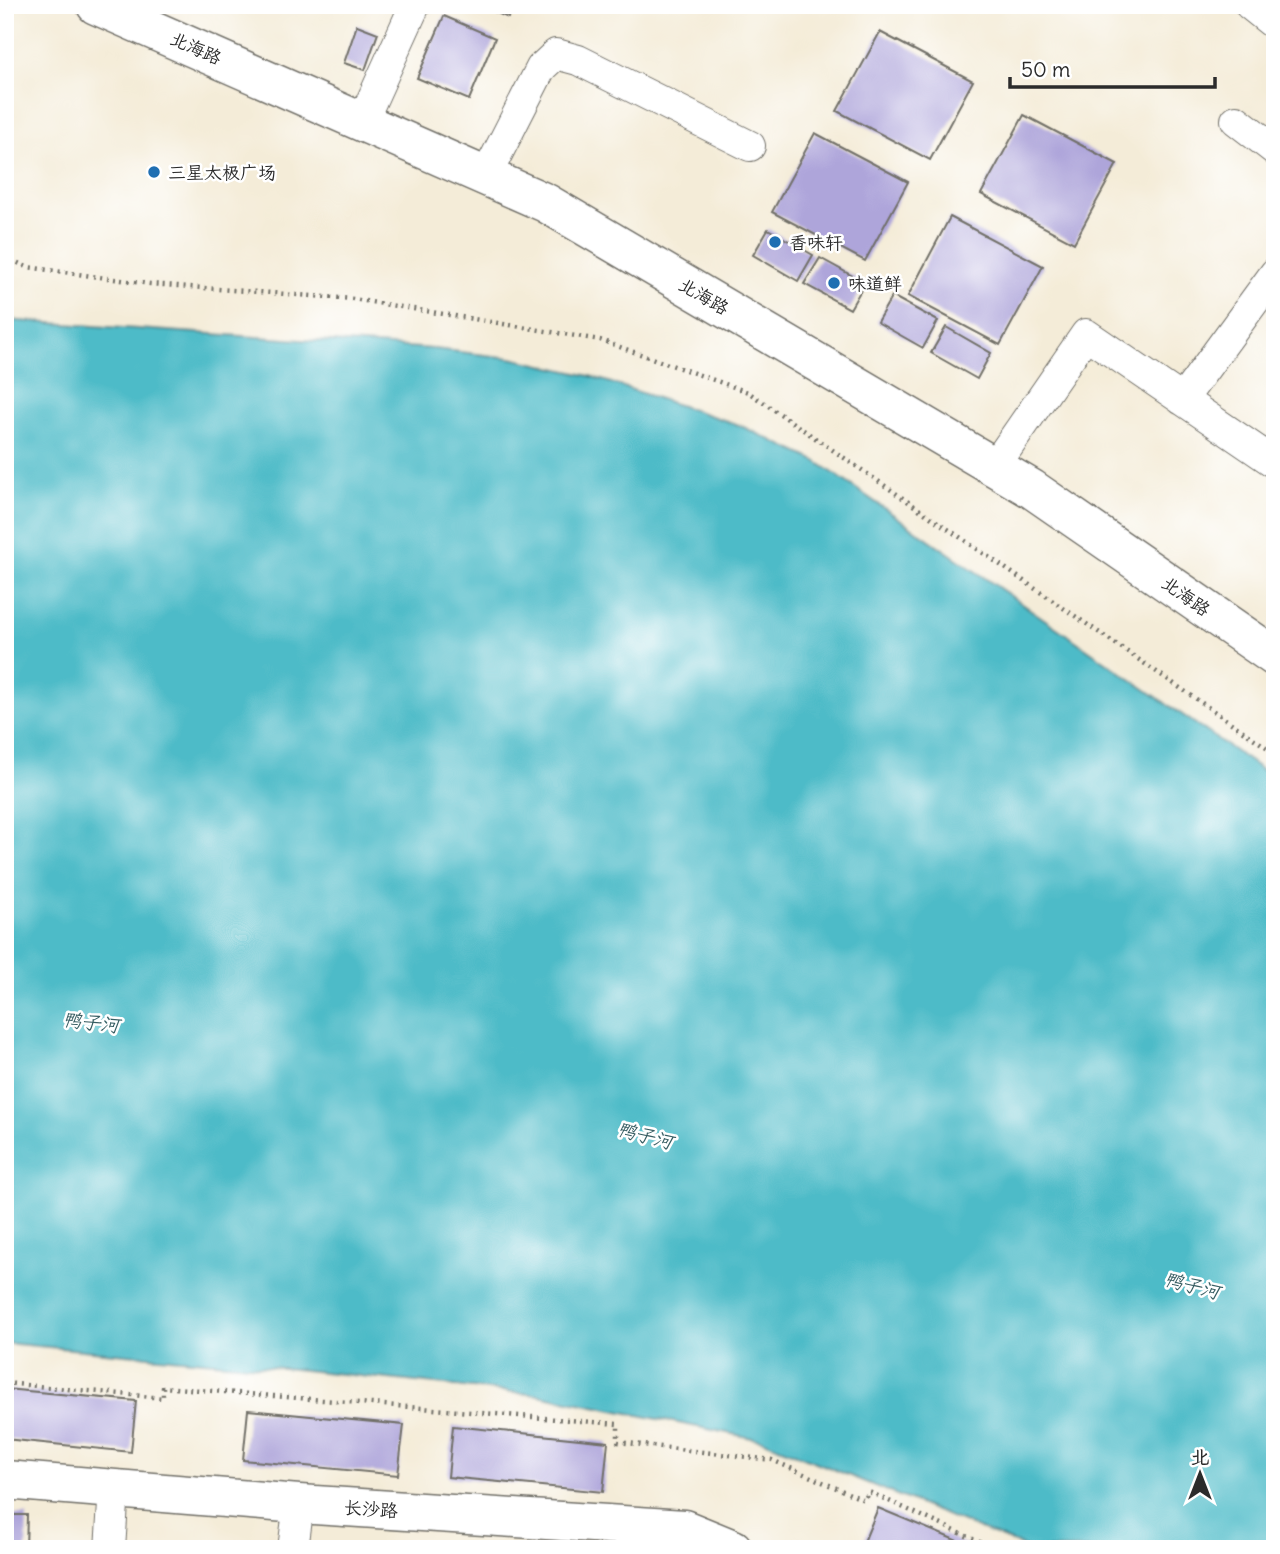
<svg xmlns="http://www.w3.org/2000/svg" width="1280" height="1554" viewBox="0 0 1280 1554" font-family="Delius,'LXGW WenKai TC',sans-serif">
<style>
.water{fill:#4ebbc8;stroke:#3c737a;stroke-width:2}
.building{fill:#aea5da}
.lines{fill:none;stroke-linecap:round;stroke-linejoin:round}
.minor-casing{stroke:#716f68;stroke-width:32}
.major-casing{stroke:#716f68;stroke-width:41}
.path{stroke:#716f68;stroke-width:4.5;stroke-dasharray:2 5;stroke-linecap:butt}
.minor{stroke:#fff;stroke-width:30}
.major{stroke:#fff;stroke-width:38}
.poi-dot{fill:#1f6fb2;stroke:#fff;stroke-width:2.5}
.labels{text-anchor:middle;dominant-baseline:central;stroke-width:5;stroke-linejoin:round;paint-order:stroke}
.street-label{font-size:18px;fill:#2b2b2b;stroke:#fff}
.poi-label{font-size:18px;fill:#2b2b2b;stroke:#fff;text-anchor:start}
.water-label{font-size:19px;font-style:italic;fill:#375d62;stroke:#fff}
</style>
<rect width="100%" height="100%" fill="#fff"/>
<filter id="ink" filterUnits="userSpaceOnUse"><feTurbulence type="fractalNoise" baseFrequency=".0143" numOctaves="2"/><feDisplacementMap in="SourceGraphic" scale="14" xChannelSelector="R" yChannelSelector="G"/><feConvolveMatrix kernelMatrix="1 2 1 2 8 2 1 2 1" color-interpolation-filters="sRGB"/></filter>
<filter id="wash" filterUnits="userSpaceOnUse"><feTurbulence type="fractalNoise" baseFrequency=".00686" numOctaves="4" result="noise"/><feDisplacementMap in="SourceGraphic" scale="28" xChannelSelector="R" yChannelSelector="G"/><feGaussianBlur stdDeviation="1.57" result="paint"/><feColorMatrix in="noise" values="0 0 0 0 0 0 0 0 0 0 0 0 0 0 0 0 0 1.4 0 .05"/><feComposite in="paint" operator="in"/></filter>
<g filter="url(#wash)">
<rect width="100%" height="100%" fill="#f4ecd8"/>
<path class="water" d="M 5,320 L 435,349 L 511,358 L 590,376 L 739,425 L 816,461 L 1275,779 L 1275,1549 L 1029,1549 L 762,1440 L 539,1395 L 304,1370 L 5,1343 Z"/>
<g id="blocks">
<path class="building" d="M 479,5 L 513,5 L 508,18 Z
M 444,16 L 495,38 L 469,100 L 417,78 Z
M 357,25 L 378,33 L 365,70 L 344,63 Z
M 880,32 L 973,81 L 930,160 L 837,111 Z
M 1024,115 L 1117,164 L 1074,243 L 981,194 Z
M 815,133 L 908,182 L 865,261 L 772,212 Z
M 950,217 L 1043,266 L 1000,345 L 908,296 Z
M 768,229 L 813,255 L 798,281 L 753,255 Z
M 820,258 L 865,283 L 850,309 L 804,284 Z
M 892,296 L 938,321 L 923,348 L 877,322 Z
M 946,327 L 991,353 L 977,379 L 931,353 Z
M 5,1389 L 136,1401 L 131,1452 L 5,1439 Z
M 248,1410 L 404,1425 L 398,1475 L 243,1460 Z
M 453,1426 L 608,1442 L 603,1492 L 448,1477 Z
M 878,1508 L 977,1549 L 861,1549 Z
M 5,1515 L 27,1515 L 26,1549 L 5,1549 Z"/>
</g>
</g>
<g filter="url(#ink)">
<use href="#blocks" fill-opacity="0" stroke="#716f68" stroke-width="2"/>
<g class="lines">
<defs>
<path id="minor" d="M 1250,5 L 1275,25
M 1236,120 L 1275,150
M 362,122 L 415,5
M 486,176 L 541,68 L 556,54 L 578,60 L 750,146
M 1182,400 L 1275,273
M 994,467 L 1086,334 L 1275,463
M 110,1549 L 114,1489
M 293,1549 L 299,1504"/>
<path id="major" d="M 96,5 L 546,203 L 1032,489 L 1275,657
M 5,1480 L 299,1504 L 684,1529 L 733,1549"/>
</defs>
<use href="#minor" class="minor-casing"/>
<use href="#major" class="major-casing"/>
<path class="path" d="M 5,257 L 27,267 L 150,284 L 353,299 L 600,340 L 748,392 L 1275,753
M 5,1383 L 163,1398 L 163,1387 L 618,1424 L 618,1442 L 772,1460 L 864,1500 L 869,1492 L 995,1549"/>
<use href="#minor" class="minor"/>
<use href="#major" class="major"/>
</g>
</g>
<g class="poi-dot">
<circle cx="154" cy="172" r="7"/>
<circle cx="775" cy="242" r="7"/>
<circle cx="834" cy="283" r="7"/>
</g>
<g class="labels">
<g class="street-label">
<text transform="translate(196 48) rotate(24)">北海路</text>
<text transform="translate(704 296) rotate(30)">北海路</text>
<text transform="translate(1186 596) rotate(35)">北海路</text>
<text transform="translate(371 1509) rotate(4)">长沙路</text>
</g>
<g class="poi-label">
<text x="168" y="172">三星太极广场</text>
<text x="789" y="242">香味轩</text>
<text x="848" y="283">味道鲜</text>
</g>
<g class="water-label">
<text transform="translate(91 1022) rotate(7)">鸭子河</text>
<text transform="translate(645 1135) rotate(15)">鸭子河</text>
<text transform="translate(1192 1285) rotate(15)">鸭子河</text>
</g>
</g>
<rect width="1280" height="1554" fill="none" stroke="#fff" stroke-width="28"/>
<g transform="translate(1200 1474)" stroke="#ffffff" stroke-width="5" paint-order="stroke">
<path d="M0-5L12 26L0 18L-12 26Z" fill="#2b2b2b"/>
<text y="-10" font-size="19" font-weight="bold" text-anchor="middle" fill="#2b2b2b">北</text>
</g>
<path d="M1010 77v10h205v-10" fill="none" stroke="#2b2b2b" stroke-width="3.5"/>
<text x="1021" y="77" font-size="21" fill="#2b2b2b" stroke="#ffffff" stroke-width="5" paint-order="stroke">50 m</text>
</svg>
